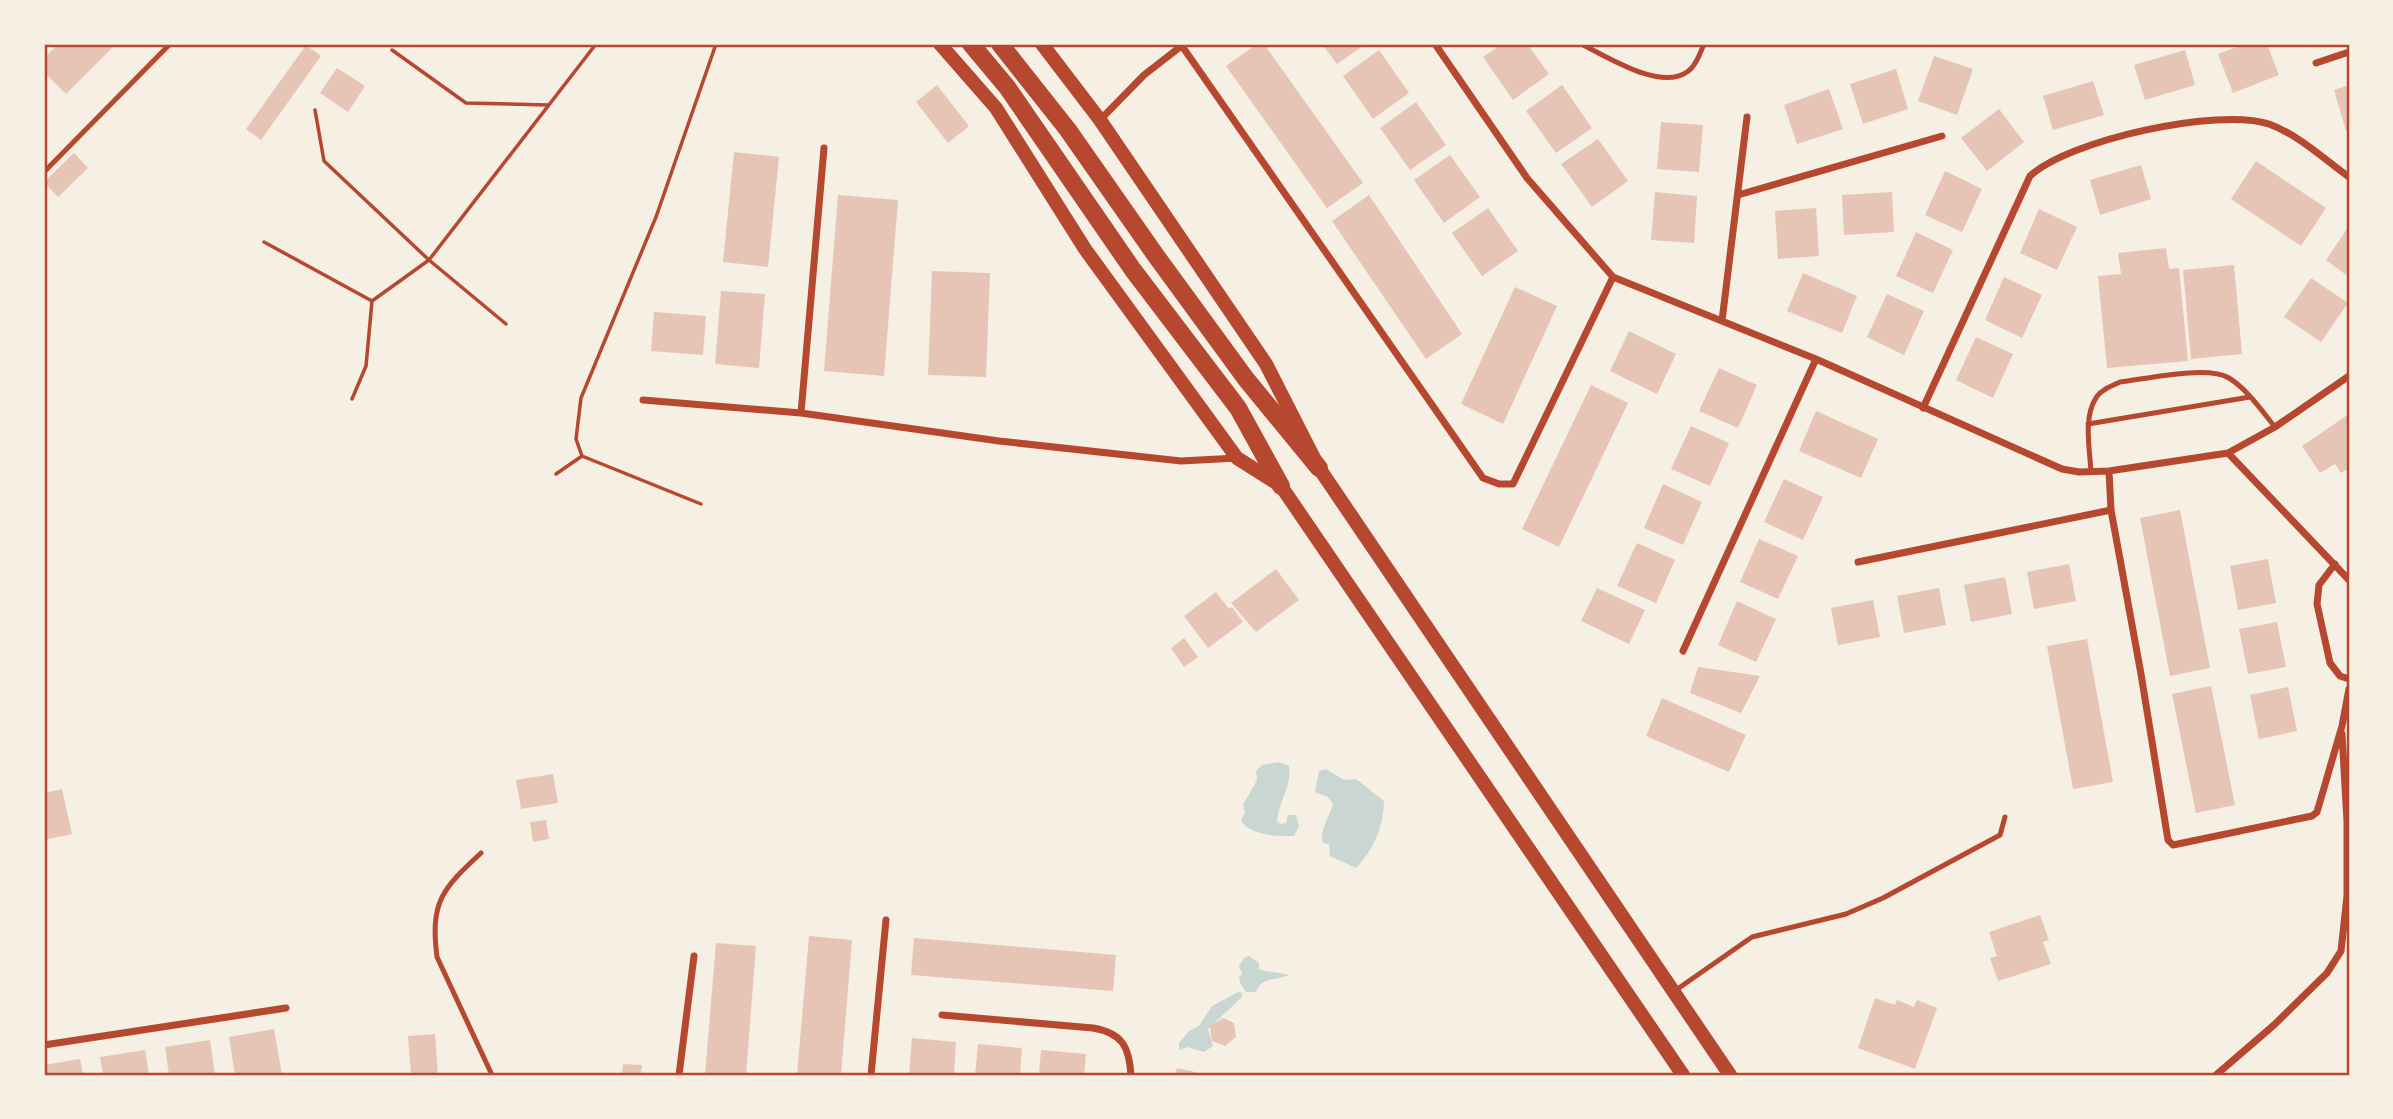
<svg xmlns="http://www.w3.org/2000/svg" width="2393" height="1119" viewBox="0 0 2393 1119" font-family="Overpass,sans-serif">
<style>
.water{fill:#c9d6d2}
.building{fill:#e6c5b7}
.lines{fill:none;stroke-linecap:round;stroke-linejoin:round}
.path{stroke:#b5482f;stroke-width:3.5}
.service{stroke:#b5482f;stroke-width:5}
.minor{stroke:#b5482f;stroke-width:7}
.secondary{stroke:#b5482f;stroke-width:14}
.trunk{stroke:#b5482f;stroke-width:18}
.neatline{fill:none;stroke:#b5482f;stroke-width:2.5}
</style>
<rect width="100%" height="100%" fill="#f6efe4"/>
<path class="water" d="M 1278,762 L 1289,766 C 1292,786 1279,800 1277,821 L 1281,824 L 1286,823 L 1288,815 L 1296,815 L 1299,826 L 1294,836 C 1277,836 1252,836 1241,821 L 1245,812 L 1243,805 L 1257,780 L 1256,771 L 1262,765 Z
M 1326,769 L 1344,780 L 1356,779 L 1384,801 C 1384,825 1373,851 1356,868 L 1330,856 L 1329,844 L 1323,843 C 1319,830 1329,819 1333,804 L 1328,797 L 1315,792 L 1319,771 Z
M 1249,956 L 1259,963 L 1259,969 C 1267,973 1279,971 1289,975 C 1275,981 1262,976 1256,992 L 1246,992 L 1240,983 L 1239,977 L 1242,974 L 1239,966 L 1244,958 Z
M 1238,992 L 1243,993 L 1241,998 L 1208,1029 L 1213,1046 L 1204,1052 L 1187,1047 L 1179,1050 L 1179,1043 L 1189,1031 L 1199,1026 L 1212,1006 Z"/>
<path class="building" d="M 58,44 L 116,44 L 66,94 L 44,72 L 44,58 Z
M 1257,44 L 1264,44 L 1363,183 L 1327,208 L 1226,66 Z
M 1322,44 L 1366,44 L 1337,64 Z
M 1502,44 L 1527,44 L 1549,74 L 1513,100 L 1483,57 Z
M 2245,44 L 2267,44 L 2279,75 L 2233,93 L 2218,54 Z
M 306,45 L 321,56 L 261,140 L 246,129 Z
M 1379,50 L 1409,93 L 1373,119 L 1343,76 Z
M 2185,50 L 2195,85 L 2145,100 L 2134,65 Z
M 1934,56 L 1973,69 L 1957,115 L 1918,101 Z
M 337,68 L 365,86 L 348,112 L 320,93 Z
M 1896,69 L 1908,109 L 1863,124 L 1850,84 Z
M 2093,81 L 2104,115 L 2053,130 L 2043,96 Z
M 937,85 L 969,126 L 948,143 L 916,102 Z
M 1562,85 L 1592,128 L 1556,153 L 1526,111 Z
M 2349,85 L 2349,130 L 2346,131 L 2334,90 Z
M 1829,89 L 1843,129 L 1797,144 L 1784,105 Z
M 1416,102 L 1446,145 L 1410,170 L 1380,128 Z
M 1999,109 L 2024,142 L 1987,171 L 1961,138 Z
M 1661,122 L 1703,125 L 1699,172 L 1657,169 Z
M 1598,139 L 1628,181 L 1592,207 L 1561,164 Z
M 734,152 L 779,157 L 768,267 L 723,262 Z
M 74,153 L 88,168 L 58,197 L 44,182 Z
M 1450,155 L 1480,197 L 1444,223 L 1414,180 Z
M 2256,161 L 2326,208 L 2301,246 L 2231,199 Z
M 2141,165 L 2151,199 L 2100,215 L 2090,180 Z
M 1945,171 L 1982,189 L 1962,232 L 1925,215 Z
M 1655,192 L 1697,196 L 1694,243 L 1651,240 Z
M 1892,192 L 1894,232 L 1844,235 L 1842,195 Z
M 838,195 L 898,200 L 884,376 L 824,371 Z
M 1369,195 L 1462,334 L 1426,359 L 1332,221 Z
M 1488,208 L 1518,251 L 1482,276 L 1452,233 Z
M 1816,208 L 1819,256 L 1778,259 L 1775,211 Z
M 2039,209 L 2077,227 L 2057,270 L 2020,253 Z
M 2349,226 L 2349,277 L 2326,260 Z
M 1916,232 L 1953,250 L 1933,293 L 1896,276 Z
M 2166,248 L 2169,269 L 2179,268 L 2188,361 L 2107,368 L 2098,276 L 2121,274 L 2118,253 Z
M 2234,265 L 2242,354 L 2191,359 L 2183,270 Z
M 932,271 L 990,273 L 986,377 L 928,375 Z
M 1803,273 L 1857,296 L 1842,333 L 1787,311 Z
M 2004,277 L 2042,295 L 2022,338 L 1985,320 Z
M 2311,278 L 2348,303 L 2321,342 L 2284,317 Z
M 1515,287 L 1557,306 L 1503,424 L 1461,404 Z
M 721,291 L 765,294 L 759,368 L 715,364 Z
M 1887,294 L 1924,311 L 1904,355 L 1867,337 Z
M 654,312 L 706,316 L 703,355 L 651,351 Z
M 1629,331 L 1676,354 L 1657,394 L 1610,371 Z
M 1976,337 L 2013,354 L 1993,398 L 1956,380 Z
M 1719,368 L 1757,385 L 1738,428 L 1699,411 Z
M 1591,385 L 1628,403 L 1559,547 L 1522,529 Z
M 1816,411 L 1878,439 L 1861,478 L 1799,451 Z
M 2349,414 L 2349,468 L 2341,473 L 2335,464 L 2320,473 L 2302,446 Z
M 1691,426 L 1729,443 L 1710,486 L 1671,469 Z
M 1784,479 L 1823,497 L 1803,540 L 1764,522 Z
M 1663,484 L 1702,502 L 1683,545 L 1644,528 Z
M 2180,510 L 2210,668 L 2170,676 L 2140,518 Z
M 1759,539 L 1798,556 L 1778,599 L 1740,582 Z
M 1637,543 L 1675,560 L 1656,603 L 1617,586 Z
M 2268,559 L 2276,603 L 2238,610 L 2230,566 Z
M 2069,564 L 2076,601 L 2034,609 L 2027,572 Z
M 1276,569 L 1299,600 L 1256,632 L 1231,603 Z
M 2005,577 L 2012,614 L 1971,622 L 1964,585 Z
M 1597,588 L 1645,610 L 1629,644 L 1581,621 Z
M 1939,588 L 1946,625 L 1904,633 L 1897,596 Z
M 1216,592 L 1229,609 L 1232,607 L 1243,622 L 1208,648 L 1184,616 Z
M 1873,600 L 1880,637 L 1838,645 L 1831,608 Z
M 1737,601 L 1776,619 L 1756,662 L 1718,645 Z
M 2277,622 L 2286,667 L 2248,674 L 2239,629 Z
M 1184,638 L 1198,657 L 1184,667 L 1171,648 Z
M 2087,639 L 2113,782 L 2073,789 L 2047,646 Z
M 1698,667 L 1760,676 L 1741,713 L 1690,693 Z
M 2211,686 L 2235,805 L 2196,813 L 2172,694 Z
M 2288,687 L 2297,731 L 2259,739 L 2250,695 Z
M 1662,698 L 1746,735 L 1729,772 L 1646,736 Z
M 553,774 L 558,803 L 521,809 L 516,780 Z
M 62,789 L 72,834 L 44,840 L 44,793 Z
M 546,820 L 549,839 L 533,842 L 530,822 Z
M 2040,915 L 2049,940 L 2043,942 L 2051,964 L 1998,981 L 1990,958 L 1997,956 L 1989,932 Z
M 809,936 L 852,940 L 841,1075 L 797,1075 Z
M 914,938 L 1116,955 L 1113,991 L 911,975 Z
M 716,943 L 756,946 L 746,1075 L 705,1075 Z
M 1875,998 L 1895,1005 L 1897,1000 L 1914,1007 L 1917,1000 L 1937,1008 L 1915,1069 L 1858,1048 Z
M 1223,1018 L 1234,1023 L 1236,1037 L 1225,1046 L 1212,1041 L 1210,1026 Z
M 274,1029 L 282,1075 L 235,1075 L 229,1037 Z
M 435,1034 L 438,1075 L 411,1075 L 408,1036 Z
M 912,1038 L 956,1042 L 954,1075 L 909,1075 Z
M 210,1040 L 215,1075 L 169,1075 L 165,1047 Z
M 978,1044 L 1022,1048 L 1020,1075 L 975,1075 Z
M 145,1050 L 149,1075 L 103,1075 L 100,1057 Z
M 1041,1050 L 1086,1054 L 1084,1075 L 1039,1075 Z
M 80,1059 L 83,1075 L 44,1075 L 44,1065 Z
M 623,1064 L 642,1065 L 641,1075 L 622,1075 Z
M 1177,1068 L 1204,1074 L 1204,1075 L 1175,1075 Z"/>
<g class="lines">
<path class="path" d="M 392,50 L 466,103 L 548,105
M 315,110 L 324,161 L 429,260 L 596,44
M 264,242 L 372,301
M 352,399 L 366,366 L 372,301 L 429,260 L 506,324
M 556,474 L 582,456
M 701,504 L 582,456 L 576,439 L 581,398 L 656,217 L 716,44"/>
<path class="service" d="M 1581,44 C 1608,57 1660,91 1687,72 C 1696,66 1700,53 1704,44
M 44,172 L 170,44
M 2088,424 L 2250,397
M 2091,472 C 2090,451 2083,417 2096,398 C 2100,390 2112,386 2120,382 C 2146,379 2207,365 2229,378 C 2247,389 2262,411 2275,427
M 481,853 C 442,889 430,902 437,957 L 492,1075
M 1676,990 L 1752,937 L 1846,914 L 1883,898 L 2000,835 L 2005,817"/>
<path class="minor" d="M 1435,44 L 1527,178 L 1613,277 L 1816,359 L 2062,469 L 2079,472 L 2109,471 L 2228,453 L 2275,427 L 2349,376
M 1182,46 L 1483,478 L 1499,484 L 1513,484 L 1613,277
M 2316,63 L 2349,52
M 1100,120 L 1144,75 L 1184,44
M 1738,195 L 1942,136
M 1722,321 L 1747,117
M 643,400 L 801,413 L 999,441 L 1181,461 L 1237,458
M 1923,408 L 2030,176 C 2069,140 2218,107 2269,124 C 2299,135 2324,159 2349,177
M 801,413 L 824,148
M 2228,453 L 2349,580
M 2109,471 L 2111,510
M 1858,562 L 2111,510 L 2141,674 L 2168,840 L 2173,845 L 2312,816 L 2317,812 L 2342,726 L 2349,689
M 2335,564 L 2319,585 L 2317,604 L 2330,663 L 2340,676 L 2349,679
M 1683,651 L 1816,359
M 942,1015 L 1093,1028 C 1122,1033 1129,1046 1131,1075
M 44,1045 L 286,1008
M 679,1075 L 694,956
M 871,1075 L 886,920
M 2216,1075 L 2274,1025 L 2327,973 L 2341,951 L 2347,896 L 2347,821 L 2342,734"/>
<path class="secondary" d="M 940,44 L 996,108 L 1085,249 L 1237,458 L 1281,486 L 1683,1075
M 1042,44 L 1100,120 L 1266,364 L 1319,468 L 1730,1075"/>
<path class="trunk" d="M 971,44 L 1007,87 L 1133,270 L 1238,408 L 1281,486
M 1000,44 L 1068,130 L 1154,253 L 1246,379 L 1319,468"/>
</g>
<rect width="2393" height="1119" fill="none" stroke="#f6efe4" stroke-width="91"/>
<rect x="46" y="46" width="2302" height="1028" class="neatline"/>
</svg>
